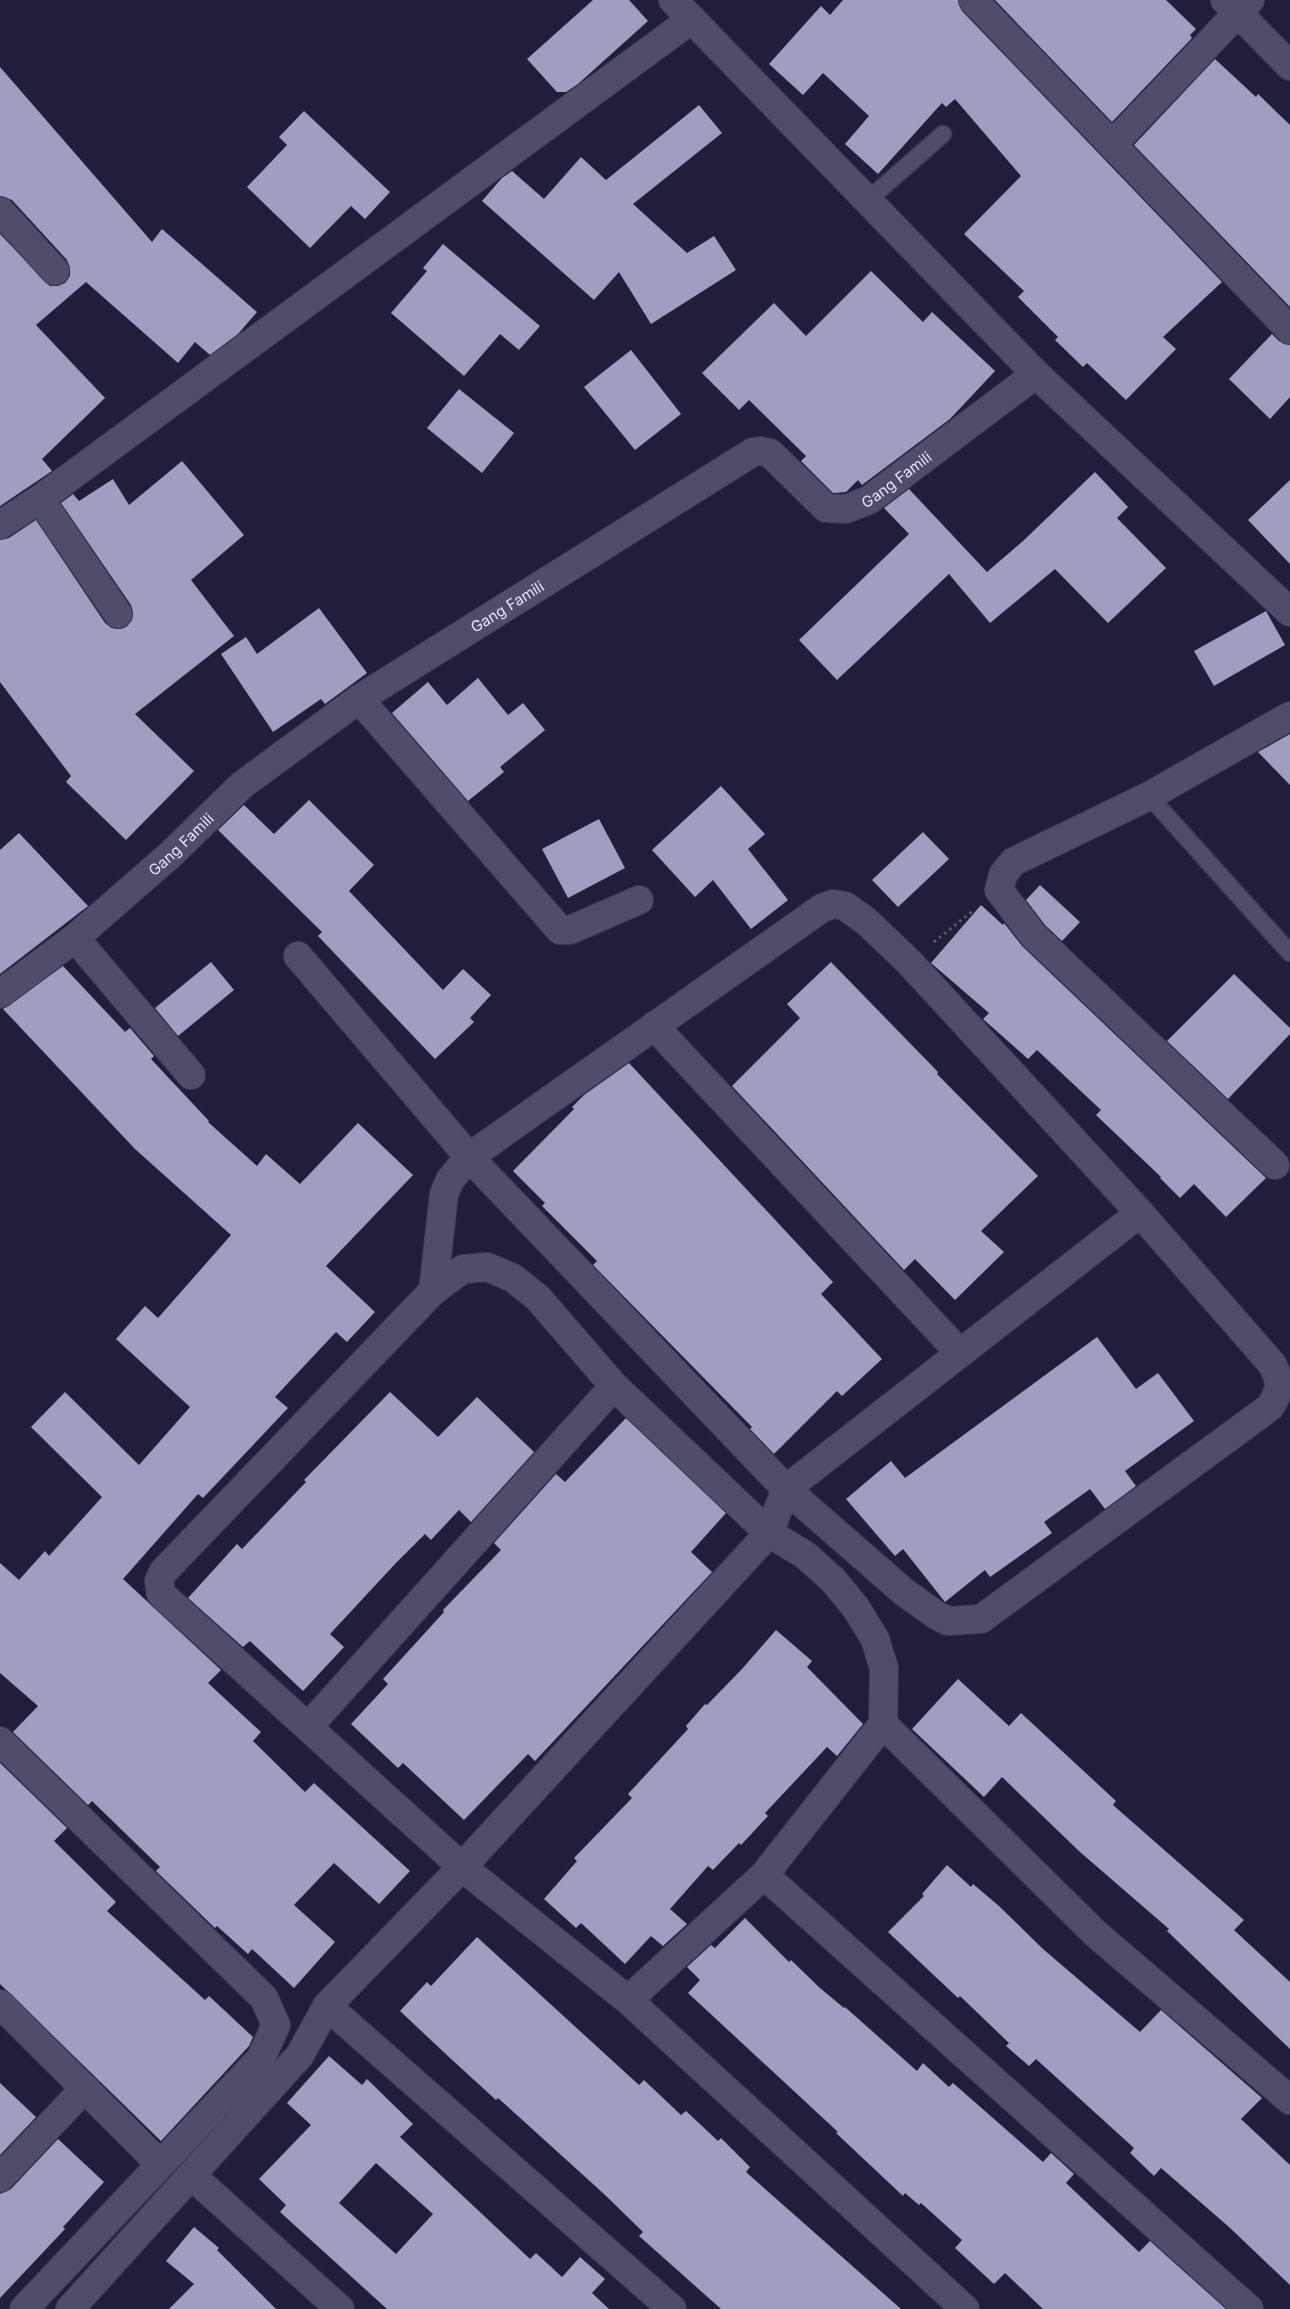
<svg xmlns="http://www.w3.org/2000/svg" width="1290" height="2309" viewBox="0 0 1290 2309" font-family="Inter,sans-serif">
<style>
.building{fill:#9f9ec0;fill-rule:evenodd}
.lines{fill:none;stroke-linecap:round;stroke-linejoin:round}
.lane-casing{stroke:#3c3a53;stroke-width:19}
.street-casing{stroke:#3c3a53;stroke-width:30}
.path{stroke:#5e5c74;stroke-width:3;stroke-dasharray:2.5 4;stroke-linecap:butt}
.lane{stroke:#4f4d69;stroke-width:16}
.street{stroke:#4f4d69;stroke-width:28}
.labels{text-anchor:middle;dominant-baseline:central;stroke-width:5;stroke-linejoin:round;paint-order:stroke}
.street-label{font-size:15px;fill:#e5e5f7;stroke:#201e38}
</style>
<rect width="100%" height="100%" fill="#201e38"/>
<path class="building" d="M 593,0 L 629,0 L 648,21 L 578,84 L 566,92 L 557,92 L 527,59 Z
M 843,0 L 958,0 L 962,11 L 1222,282 L 1163,337 L 1176,349 L 1126,400 L 1087,363 L 1083,367 L 1055,340 L 1058,337 L 1018,297 L 1024,291 L 964,234 L 1021,176 L 955,99 L 946,107 L 942,103 L 878,174 L 845,144 L 869,116 L 823,73 L 803,95 L 769,64 L 821,6 L 830,15 Z
M 995,0 L 1166,0 L 1196,29 L 1190,35 L 1192,38 L 1112,122 Z
M 1215,59 L 1256,97 L 1258,94 L 1290,125 L 1290,307 L 1134,145 Z
M 0,67 L 152,242 L 162,229 L 257,312 L 238,334 L 210,355 L 195,342 L 178,363 L 86,282 L 36,325 L 105,398 L 42,459 L 52,471 L 0,506 L 0,234 L 50,286 L 58,286 L 65,283 L 70,276 L 70,268 L 67,260 L 12,200 L 0,196 Z
M 699,105 L 722,133 L 633,204 L 687,253 L 714,236 L 736,270 L 651,324 L 619,272 L 594,300 L 482,201 L 502,178 L 512,171 L 544,199 L 581,157 L 606,180 Z
M 304,111 L 390,192 L 365,219 L 351,206 L 310,248 L 247,187 L 287,145 L 279,137 Z
M 443,244 L 540,326 L 519,350 L 500,334 L 464,376 L 391,313 L 427,271 L 423,268 Z
M 871,271 L 923,322 L 932,312 L 995,371 L 950,419 L 862,485 L 858,480 L 846,492 L 833,493 L 801,461 L 806,456 L 749,400 L 739,410 L 702,373 L 774,303 L 806,336 Z
M 1272,334 L 1279,341 L 1290,345 L 1290,397 L 1270,419 L 1229,379 Z
M 631,350 L 681,414 L 635,450 L 584,387 Z
M 459,389 L 514,433 L 482,473 L 427,428 Z
M 182,461 L 244,535 L 191,580 L 234,636 L 135,714 L 194,771 L 126,840 L 66,782 L 71,776 L 0,682 L 0,540 L 9,538 L 36,520 L 105,623 L 112,628 L 120,629 L 126,627 L 132,620 L 133,612 L 131,605 L 61,503 L 73,494 L 79,501 L 113,479 L 129,505 Z
M 1095,472 L 1128,507 L 1117,518 L 1166,568 L 1108,623 L 1055,569 L 990,623 L 949,574 L 837,680 L 799,640 L 909,534 L 884,508 L 909,489 L 987,572 L 1023,541 Z
M 1290,480 L 1290,564 L 1248,520 Z
M 319,608 L 367,673 L 325,704 L 321,699 L 273,732 L 221,654 L 246,637 L 257,654 Z
M 1266,611 L 1285,645 L 1214,686 L 1194,651 Z
M 478,678 L 508,715 L 523,703 L 545,730 L 500,767 L 504,772 L 468,801 L 392,713 L 428,682 L 447,705 Z
M 1290,734 L 1290,785 L 1258,752 Z
M 721,786 L 765,834 L 748,849 L 788,900 L 751,929 L 713,880 L 695,897 L 652,850 Z
M 309,800 L 374,865 L 349,891 L 443,990 L 463,969 L 491,995 L 470,1018 L 474,1022 L 435,1059 L 318,936 L 322,932 L 218,830 L 244,805 L 274,834 Z
M 599,819 L 625,868 L 568,898 L 542,849 Z
M 923,832 L 949,859 L 898,907 L 872,880 Z
M 19,833 L 88,906 L 0,974 L 0,850 Z
M 1040,885 L 1080,922 L 1062,941 L 1045,925 L 1026,900 Z
M 981,905 L 1003,925 L 1004,923 L 1022,946 L 1266,1178 L 1226,1217 L 1194,1184 L 1180,1198 L 1160,1178 L 1161,1177 L 1096,1115 L 1101,1110 L 1037,1050 L 1028,1059 L 983,1019 L 989,1013 L 931,963 Z
M 211,962 L 234,990 L 178,1036 L 155,1008 Z
M 831,962 L 938,1072 L 937,1074 L 1038,1176 L 981,1231 L 1004,1252 L 955,1300 L 915,1259 L 904,1270 L 732,1086 L 800,1018 L 787,1004 Z
M 63,966 L 125,1032 L 130,1028 L 154,1056 L 151,1059 L 209,1121 L 208,1122 L 257,1166 L 266,1154 L 300,1184 L 358,1123 L 413,1175 L 326,1266 L 375,1312 L 347,1342 L 336,1332 L 275,1397 L 288,1408 L 203,1498 L 198,1494 L 123,1579 L 221,1670 L 208,1683 L 261,1732 L 253,1741 L 305,1792 L 314,1783 L 410,1871 L 379,1904 L 334,1863 L 294,1905 L 335,1942 L 294,1988 L 252,1949 L 248,1954 L 217,1926 L 215,1928 L 156,1871 L 160,1867 L 92,1801 L 88,1805 L 13,1732 L 38,1706 L 0,1673 L 0,1563 L 19,1580 L 45,1551 L 49,1556 L 102,1497 L 31,1427 L 65,1392 L 139,1465 L 190,1407 L 116,1339 L 145,1306 L 158,1318 L 231,1235 L 135,1149 L 3,1009 Z
M 1234,974 L 1290,1028 L 1290,1034 L 1228,1099 L 1167,1041 Z
M 629,1063 L 833,1282 L 821,1294 L 882,1359 L 842,1396 L 837,1391 L 774,1454 L 750,1429 L 752,1427 L 593,1265 L 597,1261 L 542,1206 L 545,1203 L 513,1171 L 574,1109 L 572,1107 L 584,1095 Z
M 1097,1337 L 1136,1389 L 1158,1373 L 1194,1421 L 1125,1471 L 1136,1486 L 1105,1509 L 1090,1489 L 1044,1522 L 1052,1533 L 990,1577 L 985,1570 L 945,1602 L 903,1549 L 895,1556 L 846,1499 L 891,1461 L 905,1478 Z
M 390,1392 L 438,1437 L 477,1397 L 534,1452 L 471,1522 L 459,1510 L 431,1540 L 425,1534 L 395,1564 L 330,1634 L 344,1647 L 303,1691 L 250,1641 L 243,1647 L 188,1598 L 237,1544 L 242,1549 L 306,1482 L 304,1480 Z
M 626,1418 L 726,1513 L 691,1552 L 712,1572 L 535,1761 L 528,1754 L 464,1820 L 403,1763 L 398,1768 L 351,1724 L 388,1684 L 383,1679 L 444,1612 L 443,1610 L 501,1550 L 494,1543 L 556,1474 L 565,1482 Z
M 776,1630 L 812,1661 L 807,1667 L 863,1724 L 837,1756 L 827,1747 L 765,1813 L 768,1816 L 741,1845 L 739,1843 L 713,1870 L 708,1866 L 670,1909 L 687,1924 L 663,1946 L 651,1936 L 625,1964 L 581,1923 L 576,1928 L 544,1899 L 577,1861 L 574,1858 L 632,1798 L 628,1794 L 688,1729 L 686,1726 L 705,1704 L 707,1705 L 742,1669 Z
M 958,1679 L 1009,1726 L 1021,1713 L 1116,1801 L 1113,1805 L 1244,1920 L 1234,1930 L 1290,1982 L 1290,2049 L 1167,1931 L 1169,1929 L 1080,1852 L 1002,1777 L 984,1797 L 912,1729 Z
M 0,1763 L 67,1828 L 54,1841 L 116,1902 L 107,1911 L 205,2000 L 209,1996 L 253,2037 L 249,2046 L 161,2141 L 0,1984 Z
M 947,1865 L 971,1887 L 973,1884 L 999,1906 L 1043,1949 L 1140,2032 L 1161,2010 L 1262,2098 L 1241,2119 L 1290,2165 L 1290,2285 L 1229,2227 L 1161,2168 L 1154,2176 L 1130,2153 L 1134,2148 L 1036,2059 L 1029,2066 L 1006,2046 L 1009,2043 L 960,1996 L 958,1998 L 888,1932 L 924,1896 L 922,1894 Z
M 745,1918 L 789,1962 L 791,1960 L 820,1988 L 844,2008 L 845,2007 L 917,2071 L 923,2063 L 949,2087 L 953,2083 L 1043,2162 L 1051,2153 L 1074,2174 L 1066,2183 L 1139,2252 L 1150,2241 L 1226,2309 L 1043,2309 L 1005,2273 L 994,2284 L 955,2248 L 962,2240 L 921,2203 L 919,2205 L 905,2193 L 903,2196 L 836,2133 L 838,2132 L 688,1993 L 700,1980 L 687,1967 L 711,1945 L 715,1948 Z
M 477,1937 L 639,2085 L 644,2080 L 681,2115 L 686,2111 L 718,2141 L 721,2138 L 750,2167 L 746,2172 L 901,2309 L 721,2309 L 684,2276 L 639,2236 L 643,2232 L 604,2194 L 498,2098 L 496,2100 L 450,2058 L 400,2011 L 427,1982 L 431,1986 Z
M 329,2056 L 362,2085 L 367,2079 L 413,2124 L 400,2137 L 530,2259 L 536,2253 L 562,2277 L 580,2257 L 605,2279 L 592,2293 L 609,2309 L 387,2309 L 280,2212 L 286,2205 L 259,2179 L 311,2125 L 287,2103 ZM 376,2163 L 433,2214 L 396,2254 L 339,2203 Z
M 0,2083 L 36,2117 L 0,2155 Z
M 58,2139 L 104,2182 L 63,2227 L 65,2229 L 0,2298 L 0,2194 L 11,2189 Z
M 194,2227 L 219,2248 L 217,2250 L 276,2309 L 169,2309 L 194,2284 L 166,2261 Z"/>
<g class="lines">
<defs>
<path id="lane" d="M 868,200 L 943,134
M 1149,796 L 1290,953"/>
<g id="street">
<path d="M 673,0 L 1036,374 L 1290,612"/>
<path d="M 973,0 L 1290,330"/>
<path d="M 1225,0 L 1290,66"/>
<path d="M 1112,145 L 1250,0"/>
<path d="M 0,211 L 55,271"/>
<path d="M 40,499 L 118,614"/>
<path d="M 0,525 L 40,499 L 692,19"/>
<path d="M 359,699 L 560,930 L 570,930 L 639,900"/>
<path d="M 75,938 L 191,1075"/>
<path d="M 298,956 L 469,1157 L 786,1489 L 904,1592 L 936,1615 L 948,1621 L 981,1619 L 1270,1407 C 1281,1389 1282,1384 1272,1364 L 1140,1213 L 909,962 L 866,921 L 845,906 L 833,904 L 822,908 L 469,1157 L 450,1180 L 444,1194 L 433,1291"/>
<path id="s1" d="M 0,994 L 75,938 L 170,855 L 242,785 L 359,699 L 753,452 L 760,451 L 770,453 L 826,508 L 846,509 L 869,500 L 1036,374"/>
<path d="M 654,1026 L 960,1353"/>
<path d="M 1275,1165 L 1033,935 L 999,890 L 1003,875 L 1013,862 L 1149,796 L 1290,716"/>
<path d="M 883,1724 L 1096,1934 L 1290,2100"/>
<path d="M 308,1727 L 614,1386"/>
<path d="M 0,1741 L 264,1998 L 276,2025 L 261,2058 L 24,2309"/>
<path d="M 764,1875 L 1249,2309"/>
<path d="M 628,2000 L 764,1875 L 883,1724 L 884,1668 L 875,1639 L 856,1608 L 833,1580 L 805,1555 L 769,1533 L 614,1386 L 538,1298 L 513,1278 L 487,1267 L 463,1269 L 433,1291 L 163,1572 L 159,1581 L 161,1594 L 462,1867 L 628,2000 L 965,2309"/>
<path d="M 0,2004 L 160,2164"/>
<path d="M 327,2006 L 672,2309"/>
<path d="M 192,2176 L 340,2309"/>
<path d="M 0,2178 L 85,2088"/>
<path d="M 70,2309 L 300,2055 L 327,2006 L 462,1867 L 769,1533 L 786,1489 L 1140,1213"/>
</g>
</defs>
<use href="#lane" class="lane-casing"/>
<use href="#street" class="street-casing"/>
<path class="path" d="M 934,942 L 974,910"/>
<use href="#lane" class="lane"/>
<use href="#street" class="street"/>
</g>
<g class="labels">
<g class="street-label">
<text stroke="none"><textPath href="#s1" startOffset="1105">Gang Famili</textPath></text>
<text stroke="none"><textPath href="#s1" startOffset="640">Gang Famili</textPath></text>
<text stroke="none"><textPath href="#s1" startOffset="235">Gang Famili</textPath></text>
</g>
</g>
</svg>
